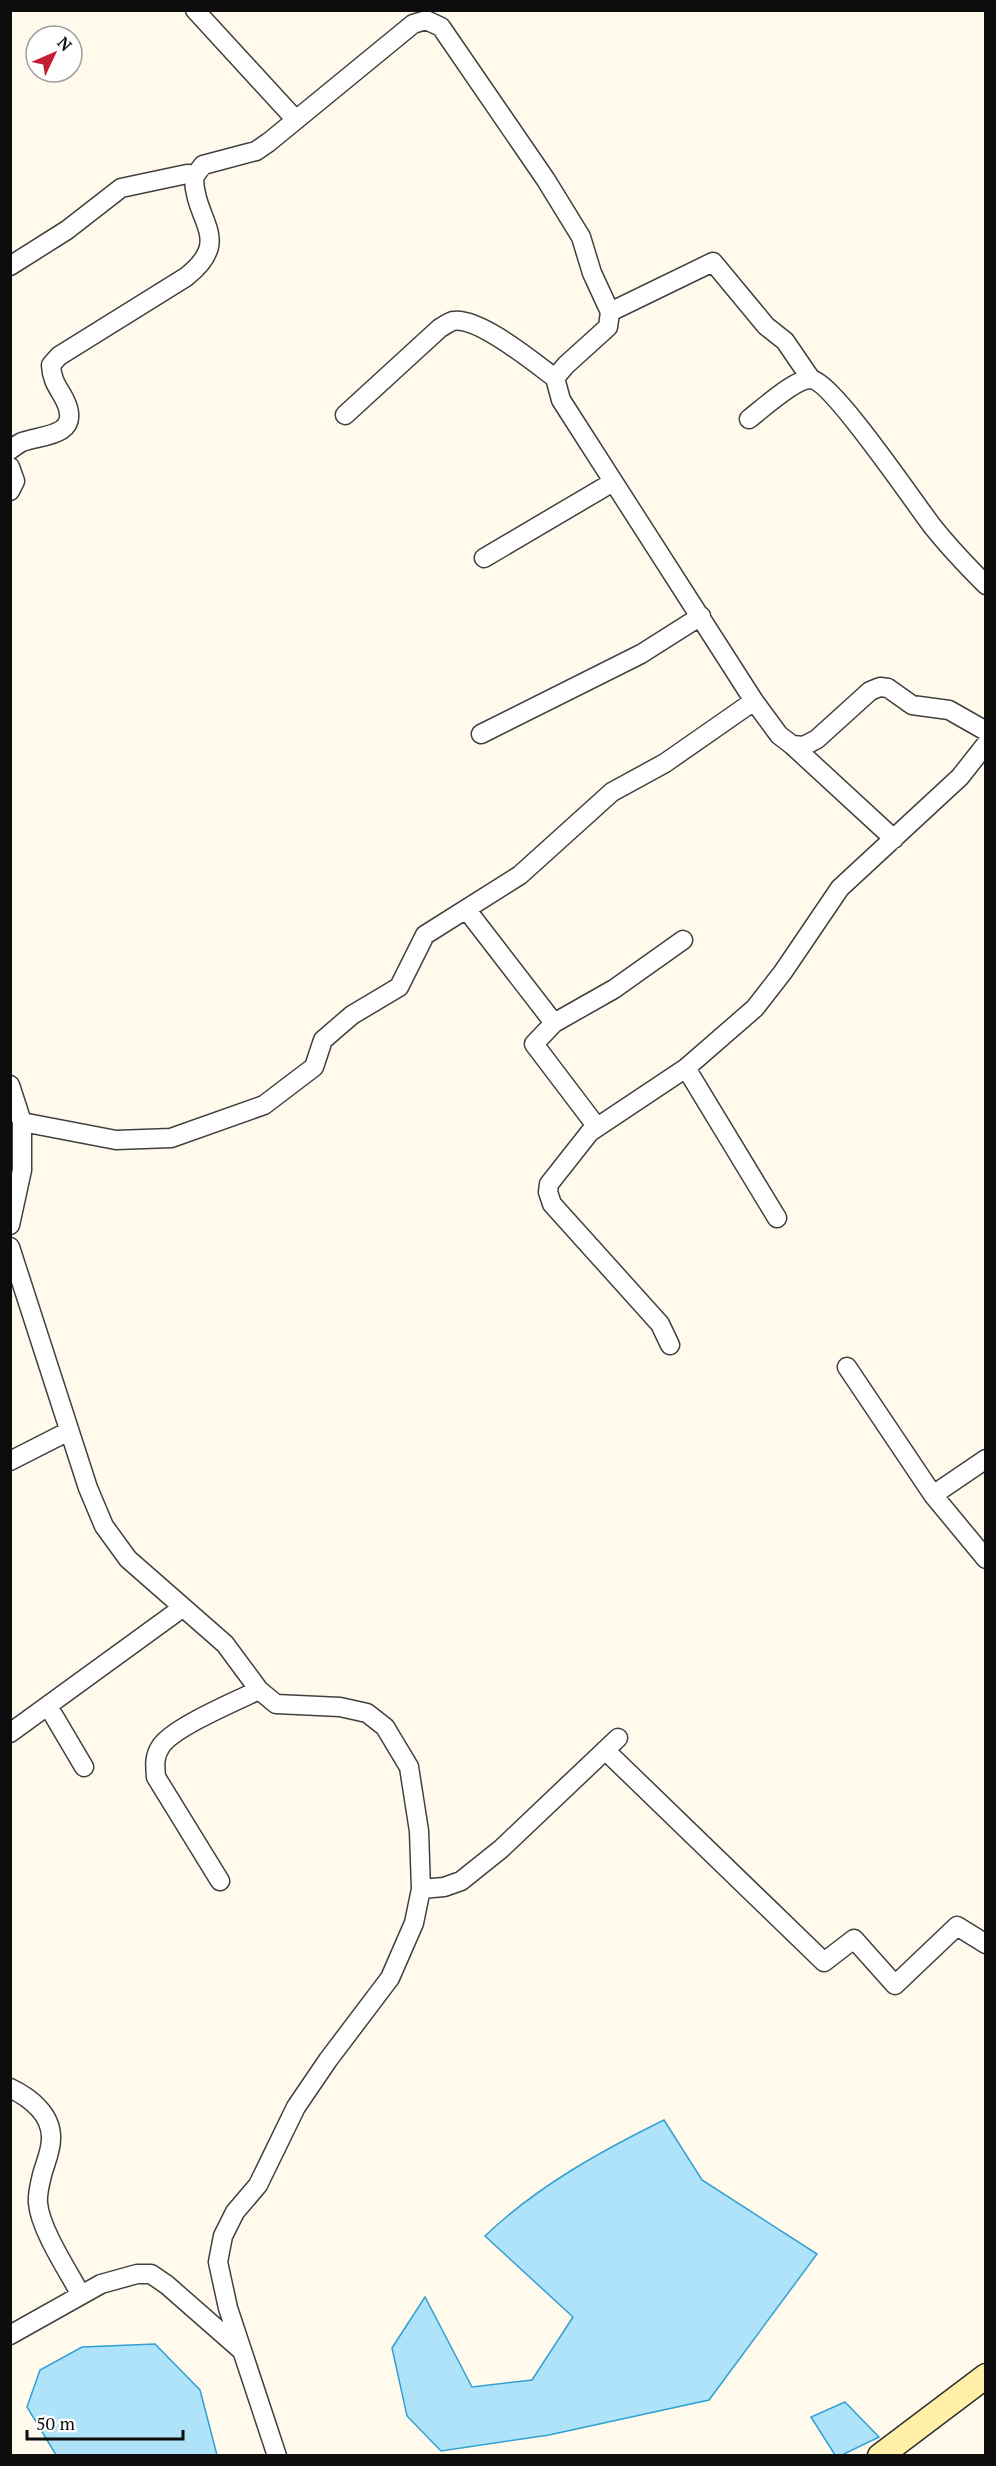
<svg xmlns="http://www.w3.org/2000/svg" width="996" height="2466" viewBox="0 0 996 2466" font-family="'PT Serif',serif">
<style>
.water{fill:#aee3fa;stroke:#31a0d5;stroke-width:1.5}
.lines{fill:none;stroke-linecap:round;stroke-linejoin:round}
.minor-casing{stroke:#404040;stroke-width:21}
.secondary-casing{stroke:#2f2f2f;stroke-width:27}
.minor{stroke:#fff;stroke-width:18}
.secondary{stroke:#ffefa7;stroke-width:24}
</style>
<rect width="100%" height="100%" fill="#fffaec"/>
<path class="water" d="M 664,2120 L 702,2180 L 817,2254 L 709,2400 L 549,2435 L 441,2451 L 407,2416 L 392,2348 L 425,2297 L 472,2387 L 532,2380 L 573,2317 L 485,2236 C 536,2187 601,2151 664,2120 Z
M 155,2344 L 200,2390 L 217,2455 L 56,2455 L 27,2407 L 40,2370 L 82,2347 Z
M 845,2402 L 879,2437 L 842,2455 L 835,2455 L 811,2417 Z"/>
<g class="lines">
<defs>
<path id="minor" d="M 195,10 L 296,120
M 10,266 L 67,230 L 121,188 L 187,174 L 195,175
M 610,312 L 713,262 L 766,326 L 785,341 L 811,379
M 345,415 L 440,328 C 444,326 449,322 453,321 C 478,316 535,363 555,378
M 749,419 C 762,409 795,379 810,379 C 832,380 915,504 933,527 C 949,547 967,566 986,585
M 10,450 C 14,447 18,444 22,442 C 40,435 76,437 68,408 C 63,391 52,386 51,365 L 59,356 L 186,277 C 234,239 194,222 194,177 L 203,165 L 256,151 L 269,142 L 413,24 L 426,20 L 441,27 L 546,180 L 581,237 L 592,273 L 610,312 L 608,327 L 566,365 L 555,378 L 561,400 L 754,701 L 779,735 L 792,745 L 804,746 L 817,739 L 870,691 L 880,687 L 888,688 L 912,705 L 949,710 L 986,731
M 10,467 L 15,481 L 10,491
M 484,558 L 613,482
M 481,734 L 641,654 L 701,616
M 792,745 L 894,839
M 466,909 L 554,1023 L 614,989 L 683,940
M 554,1023 L 534,1044 L 597,1127
M 686,1068 L 777,1218
M 10,1085 L 22,1122 L 22,1170 L 10,1225
M 22,1122 L 116,1140 L 171,1138 L 264,1105 L 314,1067 L 323,1040 L 352,1015 L 399,987 L 425,935 L 520,875 L 612,792 L 665,763 L 754,701
M 10,1247 L 88,1488 L 104,1526 L 128,1559 L 225,1644 L 259,1690 L 276,1704 L 340,1707 L 367,1713 L 385,1727 L 409,1767 L 419,1831 L 421,1889 L 414,1923 L 390,1978 L 328,2060 L 296,2107 L 258,2185 L 235,2212 L 223,2236 L 218,2262 L 228,2308 L 277,2456
M 670,1345 L 660,1324 L 552,1204 L 548,1192 L 549,1184 L 590,1132 L 686,1068 L 755,1008 L 783,972 L 840,888 L 960,777 L 986,744
M 847,1367 L 933,1495 L 986,1559
M 10,1461 L 69,1431
M 933,1495 L 986,1459
M 48,1706 L 84,1767
M 10,1733 L 182,1608
M 605,1750 L 824,1962 L 854,1939 L 895,1985 L 957,1926 L 986,1944
M 220,1881 L 156,1777 C 155,1765 154,1756 161,1746 C 174,1727 236,1701 259,1690
M 421,1889 L 444,1887 L 461,1881 L 501,1849 L 618,1738
M 10,2088 C 31,2098 52,2115 51,2139 C 51,2151 45,2164 42,2175 C 40,2184 37,2194 38,2203 C 40,2229 68,2271 81,2295
M 10,2335 L 101,2284 L 137,2274 L 151,2274 L 167,2285 L 240,2349"/>
<path id="secondary" d="M 880,2456 L 986,2376"/>
</defs>
<use href="#minor" class="minor-casing"/>
<use href="#secondary" class="secondary-casing"/>
<use href="#minor" class="minor"/>
<use href="#secondary" class="secondary"/>
</g>
<rect width="996" height="2466" fill="none" stroke="#0d0d0d" stroke-width="24"/>
<g transform="translate(54 54) rotate(46)"><circle r="28" fill="#ffffff" stroke="#9e9e9e" stroke-width="1.5"/>
<path d="M0-4.5L10 22L0 15L-10 22Z" fill="#c51d32"/>
<text y="-9" font-size="16" font-weight="bold" text-anchor="middle" fill="#0d0d0d">N</text>
</g>
<path d="M27 2430v9h156v-9" fill="none" stroke="#0d0d0d" stroke-width="3"/>
<text x="36" y="2430" font-size="18" fill="#0d0d0d" stroke="#ffffff" stroke-width="4.5" paint-order="stroke">50 m</text>
</svg>
